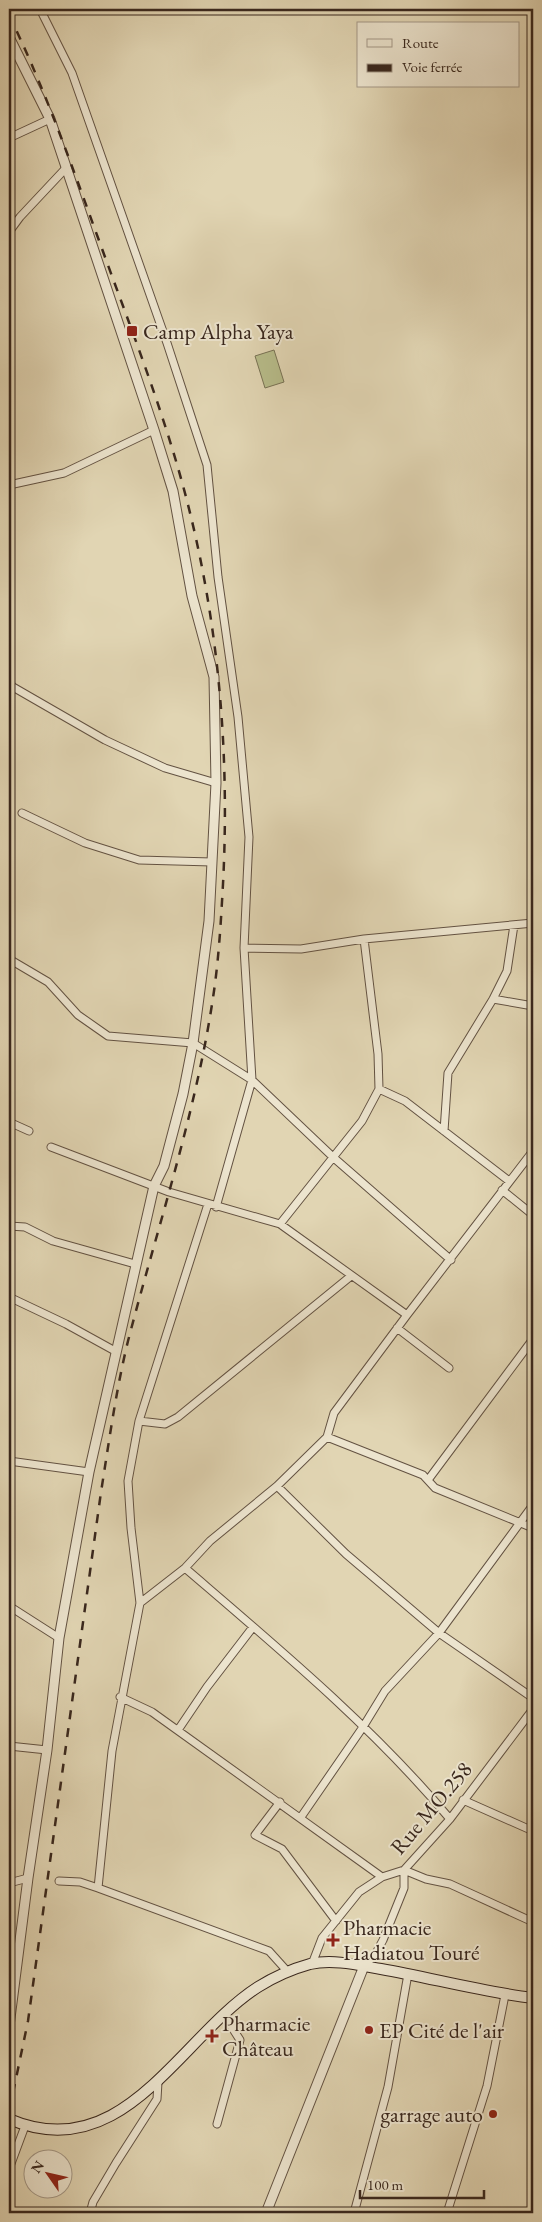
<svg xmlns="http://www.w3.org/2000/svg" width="542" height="2222" viewBox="0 0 542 2222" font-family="'EB Garamond',serif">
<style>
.green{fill:#b7bc8a;stroke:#787254}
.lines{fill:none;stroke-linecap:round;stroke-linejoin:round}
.minor-casing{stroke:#635242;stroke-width:9}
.tertiary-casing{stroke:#635242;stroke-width:11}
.secondary-casing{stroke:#39271d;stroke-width:12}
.minor{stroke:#ece4ce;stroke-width:7}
.tertiary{stroke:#ece4ce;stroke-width:9}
.secondary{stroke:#ece4ce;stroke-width:10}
.rail{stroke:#39271d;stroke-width:2.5;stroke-dasharray:9 9;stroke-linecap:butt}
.poi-dot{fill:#8f2418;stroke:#ece4ce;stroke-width:2}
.labels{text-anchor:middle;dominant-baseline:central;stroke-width:4;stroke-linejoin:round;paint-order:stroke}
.poi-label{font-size:22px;fill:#39271d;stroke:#ece4ce;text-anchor:start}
.street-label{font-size:22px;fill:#39271d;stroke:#ece4ce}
</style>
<rect width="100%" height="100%" fill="#e1d5b3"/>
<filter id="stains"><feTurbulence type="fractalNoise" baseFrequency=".004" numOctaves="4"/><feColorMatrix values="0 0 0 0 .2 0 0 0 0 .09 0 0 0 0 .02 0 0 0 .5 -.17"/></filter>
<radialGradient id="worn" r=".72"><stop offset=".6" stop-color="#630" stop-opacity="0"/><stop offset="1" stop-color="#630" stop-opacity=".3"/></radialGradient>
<path class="green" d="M 274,350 L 284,382 L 265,388 L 255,356 Z"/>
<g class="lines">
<defs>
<path id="minor" d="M 40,9 L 72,73 L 167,343 L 207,465 L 218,577 L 238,717 L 249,837 L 244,948 L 252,1080 L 216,1207
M 9,138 L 50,119
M 9,232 L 20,217 L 66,168
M 9,485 L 64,473 L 154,430
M 9,682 L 13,687 L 105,740 L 165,768 L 216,783
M 22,813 L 85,843 L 139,860 L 212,862
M 244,948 L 301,949 L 364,939 L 533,923
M 9,959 L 48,982 L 78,1015 L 108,1036 L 193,1043 L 252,1080 L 334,1158 L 451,1260
M 493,999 L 533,1006
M 379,1089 L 405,1101 L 509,1181
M 9,1122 L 29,1131
M 444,1131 L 448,1073 L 493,999 L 507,971 L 514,925
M 51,1147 L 169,1192 L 280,1224 L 407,1315
M 502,1190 L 533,1215
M 208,1204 L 139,1421 L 128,1481 L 131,1528 L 140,1603 L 112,1751 L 98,1888 L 269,1951 L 287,1971
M 280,1224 L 362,1121 L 379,1089 L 378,1054 L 364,939
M 9,1226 L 25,1227 L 53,1241 L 135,1264
M 9,1297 L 66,1324 L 115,1351
M 397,1328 L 449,1368
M 139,1421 L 165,1424 L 178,1417 L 351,1276
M 327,1437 L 423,1475 L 435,1488 L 533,1528
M 9,1461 L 89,1472
M 428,1480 L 533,1339
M 277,1486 L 346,1554 L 439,1633 L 533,1698
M 185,1568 C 277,1647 372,1726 450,1819
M 140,1603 L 185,1568 L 210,1541 L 277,1486 L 327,1437 L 334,1413 L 407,1315 L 533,1151
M 9,1606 L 59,1638
M 120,1697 L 152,1712 L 382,1877
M 178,1730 L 207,1687 L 253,1627
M 9,1746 L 47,1750
M 463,1800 L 533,1831
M 280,1802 L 255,1835 L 282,1849 L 336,1921
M 301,1817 L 363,1727 L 385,1691 L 439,1633 L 533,1505
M 59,1881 L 80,1882 L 98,1888
M 9,1883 L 28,1878
M 312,1964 L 322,1938 L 359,1892 L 382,1877 L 404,1870 L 450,1819 L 533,1709
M 364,1966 L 375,1955 L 383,1940 L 404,1888 L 404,1870 L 426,1879 L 450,1884 L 533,1922
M 217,2124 L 240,2040 L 224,2015
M 9,2169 L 25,2126
M 90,2213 L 93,2202 L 116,2163 L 157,2099 L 158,2082
M 354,2213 L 388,2087 L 408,1974
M 447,2213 L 487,2086 L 505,1995
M 532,2213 L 533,2211"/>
<path id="tertiary" d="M 9,37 L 50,119 L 154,430 L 173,491 L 192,596 L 214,677 L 216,783 L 209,921 L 193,1043 L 183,1094 L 164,1166 L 154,1186 L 89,1472 L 59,1638 L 47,1750 L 28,1878 L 9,2026
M 266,2213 L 364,1966"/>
<path id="secondary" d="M 9,2119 C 123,2168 180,2037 258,1987 C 274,1977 292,1969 310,1964 C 333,1959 358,1965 381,1969 C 432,1978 482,1992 533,1998"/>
</defs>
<use href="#minor" class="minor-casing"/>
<use href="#tertiary" class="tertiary-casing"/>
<use href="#secondary" class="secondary-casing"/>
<use href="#minor" class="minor"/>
<use href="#tertiary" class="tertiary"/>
<use href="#secondary" class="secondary"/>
<path class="rail" d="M 9,15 C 47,93 75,175 105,257 C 132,331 161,406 182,482 C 218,613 230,749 223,884 C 221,920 219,956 214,991 C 197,1110 158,1225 128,1341 C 116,1390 109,1442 101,1492 L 28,2021 L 9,2112"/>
</g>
<g class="poi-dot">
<rect x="126" y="325" width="12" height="12" rx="2.5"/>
<path d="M330.5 1932.5h5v5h5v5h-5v5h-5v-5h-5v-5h5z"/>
<circle cx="369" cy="2030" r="5"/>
<path d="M209.5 2028.5h5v5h5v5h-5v5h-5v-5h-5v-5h5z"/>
<circle cx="493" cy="2114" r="5"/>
</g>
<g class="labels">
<g class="poi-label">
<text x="143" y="331">Camp Alpha Yaya</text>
<text x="343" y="1927">Pharmacie<tspan x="343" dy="25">Hadiatou Touré</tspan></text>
<text x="222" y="2023">Pharmacie<tspan x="222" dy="25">Château</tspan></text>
<text x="379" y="2030">EP Cité de l'air</text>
<text x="483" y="2114" text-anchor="end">garrage auto</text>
</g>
<g class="street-label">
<text transform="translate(431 1808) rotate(-50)">Rue MO.258</text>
</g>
</g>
<rect width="542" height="2222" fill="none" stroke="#e1d5b3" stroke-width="30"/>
<rect x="10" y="10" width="522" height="2202" fill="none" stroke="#39271d" stroke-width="2.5"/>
<rect x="15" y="15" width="512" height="2192" fill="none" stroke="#39271d"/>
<rect x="357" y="22" width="162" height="65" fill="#ece4ce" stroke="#a49887"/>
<rect x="367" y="39" width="25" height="8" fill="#ece4ce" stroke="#a49887"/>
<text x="402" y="48" font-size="15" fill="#39271d">Route</text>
<rect x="367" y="64" width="25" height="8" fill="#39271d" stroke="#a49887"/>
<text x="402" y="72" font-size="15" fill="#39271d">Voie ferrée</text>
<g transform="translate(48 2174) rotate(304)"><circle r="24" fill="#ece4ce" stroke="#a49887"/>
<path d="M0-4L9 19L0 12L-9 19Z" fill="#8f2418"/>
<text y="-8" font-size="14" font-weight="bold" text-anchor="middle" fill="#39271d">N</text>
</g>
<path d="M360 2190v8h124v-8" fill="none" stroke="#39271d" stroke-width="2.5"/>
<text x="367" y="2190" font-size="15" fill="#39271d" stroke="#ece4ce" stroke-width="4" paint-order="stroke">100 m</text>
<rect width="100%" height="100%" filter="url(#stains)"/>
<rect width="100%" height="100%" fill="url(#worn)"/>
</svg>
